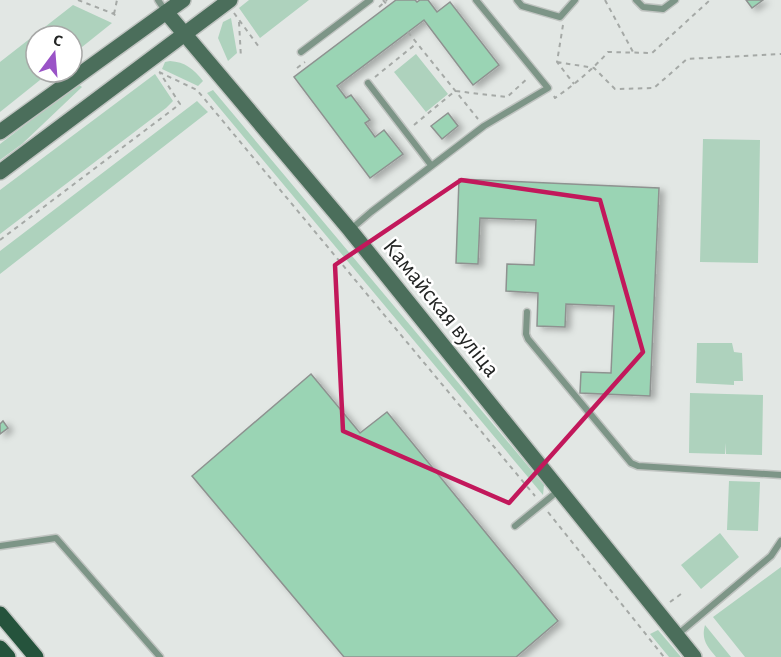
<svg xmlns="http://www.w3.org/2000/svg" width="781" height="657" viewBox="0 0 781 657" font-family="'Alegreya Sans',sans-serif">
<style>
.green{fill:#aed2bd}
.building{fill:#9ad4b4;stroke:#8e9290;stroke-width:1.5;filter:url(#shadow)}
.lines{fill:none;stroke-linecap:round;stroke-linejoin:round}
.lane-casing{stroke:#c0c4c1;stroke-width:9}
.secondary-casing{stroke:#c0c4c1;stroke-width:18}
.primary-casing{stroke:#c0c4c1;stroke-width:18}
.path{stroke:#a5a9a6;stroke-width:2;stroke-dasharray:4.5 4.5;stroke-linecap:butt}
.lane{stroke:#7d9587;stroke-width:6}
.secondary{stroke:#4b6e5b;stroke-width:15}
.primary{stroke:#25533c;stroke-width:15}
.marked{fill:none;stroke:#c2185b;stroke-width:4.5;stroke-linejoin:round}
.labels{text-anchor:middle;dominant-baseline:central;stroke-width:5;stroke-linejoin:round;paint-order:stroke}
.street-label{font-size:24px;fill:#232524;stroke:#fff}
</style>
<defs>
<filter id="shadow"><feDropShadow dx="5" dy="3" stdDeviation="3" flood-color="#0004"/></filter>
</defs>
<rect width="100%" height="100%" fill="#e2e7e4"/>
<path class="green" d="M 249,0 L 309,0 L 260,38 L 239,8 Z
M 73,5 L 112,23 L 72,55 L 72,36 L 36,36 L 36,72 L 50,72 L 0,112 L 0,62 Z
M 231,18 L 237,53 L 228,61 L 218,38 L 223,22 Z
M 416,54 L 448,94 L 426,112 L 394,72 Z
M 170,61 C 185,62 194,69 203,81 L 198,86 L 162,69 L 165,62 Z
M 155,74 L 173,101 L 166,108 L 0,234 L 0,190 Z
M 78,84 L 82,87 L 22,144 L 0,160 L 0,144 Z
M 213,90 L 544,485 L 543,495 L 207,93 Z
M 197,101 L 208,112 L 0,274 L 0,251 Z
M 703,139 L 760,140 L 758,263 L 700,262 Z
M 697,343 L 732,343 L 734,352 L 742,353 L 743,381 L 734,381 L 734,385 L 696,383 Z
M 690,393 L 763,395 L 762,455 L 726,454 L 726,443 L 725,454 L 689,453 Z
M 729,481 L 760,482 L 758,531 L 727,530 Z
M 720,533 L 739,557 L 701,589 L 681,565 Z
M 781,567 L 781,657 L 745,657 L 713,617 Z
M 705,625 L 731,657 L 716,657 C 707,646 701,640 705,625 Z
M 658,630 L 681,657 L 669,657 L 650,634 Z"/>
<path class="building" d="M 396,0 L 415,0 L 417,2 L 420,0 L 428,0 L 437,12 L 450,2 L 499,65 L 473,85 L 424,20 L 337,86 L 346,98 L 351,95 L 370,120 L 365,123 L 375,137 L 384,130 L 403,154 L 370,178 L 294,77 Z
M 746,0 L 763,0 L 752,8 Z
M 448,113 L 458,126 L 442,139 L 431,126 Z
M 459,179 L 659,188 L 650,396 L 580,393 L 581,372 L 611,373 L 614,306 L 566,304 L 565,327 L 537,326 L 538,293 L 506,291 L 507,264 L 534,265 L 536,220 L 480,218 L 478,264 L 456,263 Z
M 311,374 L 360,433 L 387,412 L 558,621 L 516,657 L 344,657 L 192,476 Z
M 3,421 L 8,428 L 0,434 L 0,424 Z"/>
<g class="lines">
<defs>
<path id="lane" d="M 158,0 L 166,12
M 517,0 L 522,6 L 560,17 L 575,0
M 636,0 L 643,7 L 663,9 L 675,0
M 301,52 L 370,0
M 368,83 L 431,165
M 350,230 L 371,212 L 484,126 L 548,88 L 476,0
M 527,312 L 526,334 L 528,339 L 631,463 L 638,466 L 781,475
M 515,526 L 558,491
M 0,546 L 56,538 L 160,657
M 677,635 L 771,556 L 781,541"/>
<path id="secondary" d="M 166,12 L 350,230 L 694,657
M 0,132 L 183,0
M 0,172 L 230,0"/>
<path id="primary" d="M 0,614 L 36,657
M 0,648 L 8,657"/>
</defs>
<use href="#lane" class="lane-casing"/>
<use href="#secondary" class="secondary-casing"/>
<use href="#primary" class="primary-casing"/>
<path class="path" d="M 78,0 L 114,14 L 117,18
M 383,0 L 388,6
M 605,0 L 633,52
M 379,7 L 387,0
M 234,13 L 259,47
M 114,14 L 117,0
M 239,22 L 241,58
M 563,25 L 557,62 L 574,84
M 408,32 L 478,119
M 557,62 L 594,68 L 615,89 L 654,88 L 687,59 L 781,54
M 297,68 L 305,62
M 159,72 L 197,90 L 535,496
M 375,77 L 417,43
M 554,96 L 555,98 C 575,84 592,70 608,52 L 652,53 L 710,0
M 414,125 L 455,91 L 507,97 L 527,79
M 0,240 L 180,104 L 160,73
M 548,512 L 664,657
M 670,602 L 681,594"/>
<use href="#lane" class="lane"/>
<use href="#secondary" class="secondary"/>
<use href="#primary" class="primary"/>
</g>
<path class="marked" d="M 461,180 L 600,200 L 643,352 L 509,503 L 343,431 L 335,265 Z"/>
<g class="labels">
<g class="street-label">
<text transform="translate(441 308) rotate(51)">Камайская вуліца</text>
</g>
</g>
<g transform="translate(54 54) rotate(16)"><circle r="28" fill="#ffffff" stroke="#a7a8a7" stroke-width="1.5"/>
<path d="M0-4.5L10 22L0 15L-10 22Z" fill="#9a53c7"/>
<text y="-9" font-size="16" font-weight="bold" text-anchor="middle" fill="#232524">С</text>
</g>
</svg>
